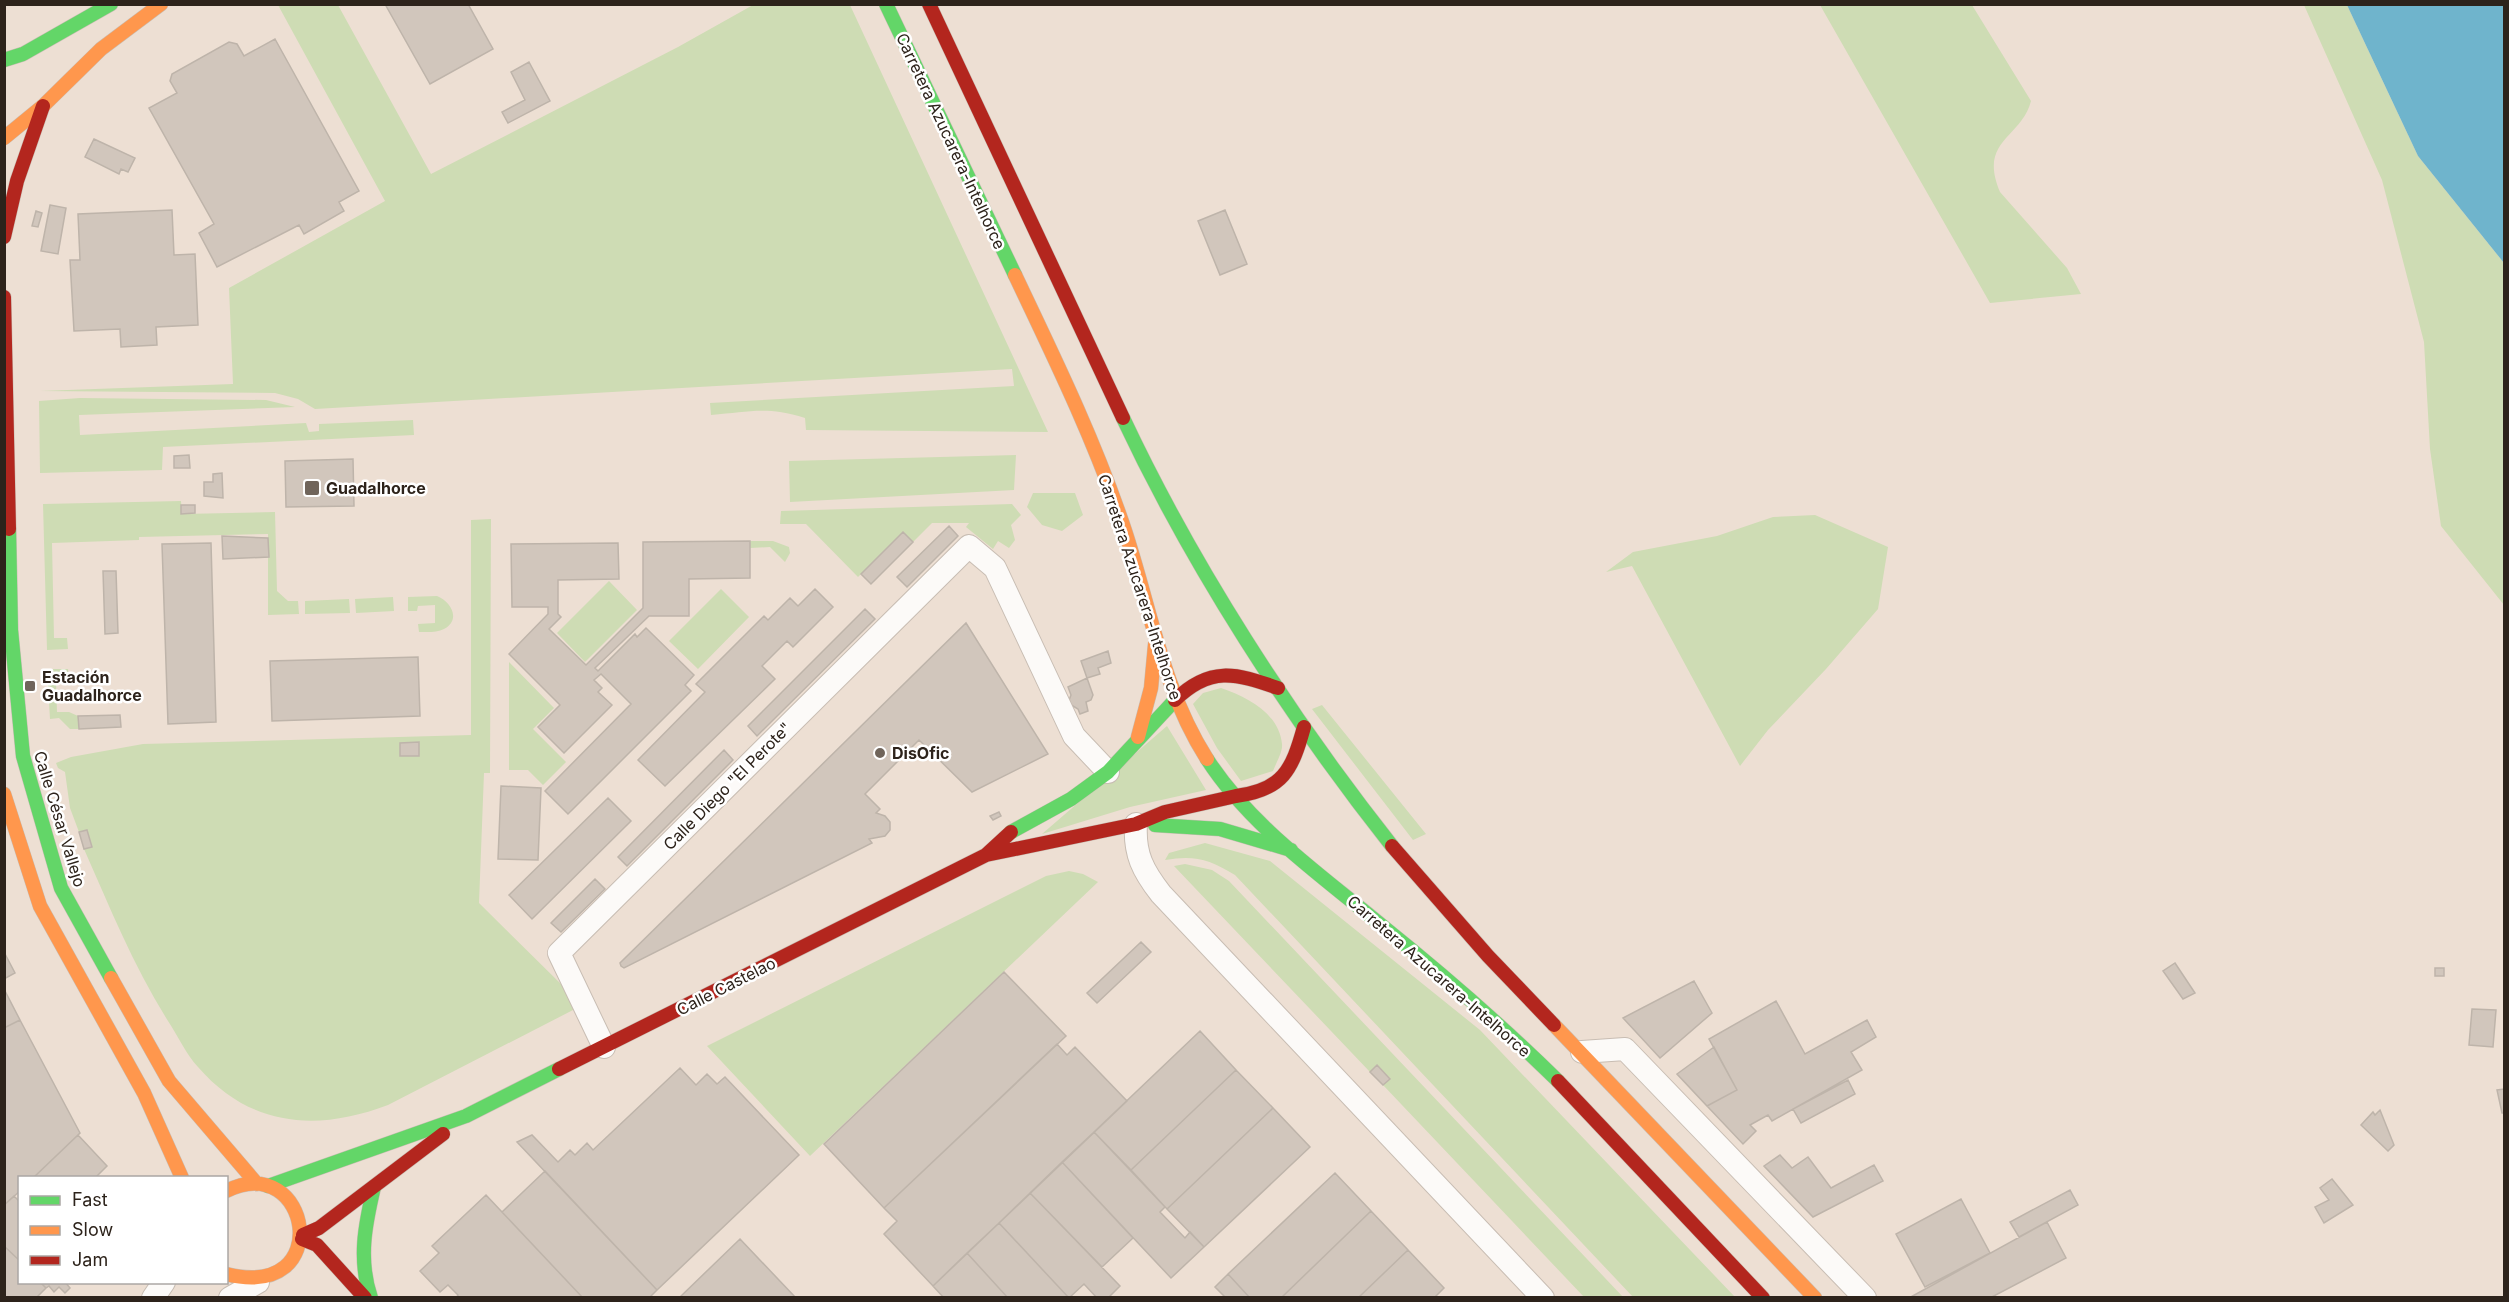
<svg xmlns="http://www.w3.org/2000/svg" width="2509" height="1302" viewBox="0 0 2509 1302" font-family="Inter,sans-serif">
<style>
.green{fill:#cedcb4;fill-rule:evenodd}
.water{fill:#6fb4cc}
.building{fill:#d1c6bc;stroke:#beb4aa;stroke-width:1.5}
.lines{fill:none;stroke-linecap:round;stroke-linejoin:round}
.street-casing{stroke:#c8bdb3;stroke-width:24}
.fast-casing{stroke:#c8bdb3;stroke-width:15}
.slow-casing{stroke:#c8bdb3;stroke-width:15}
.jam-casing{stroke:#c8bdb3;stroke-width:15}
.street{stroke:#fcfaf8;stroke-width:22}
.fast{stroke:#63d668;stroke-width:14}
.slow{stroke:#ff974d;stroke-width:14}
.jam{stroke:#b3261e;stroke-width:14}
.poi-dot{fill:#70655b;stroke:#fff;stroke-width:2}
.labels{text-anchor:middle;dominant-baseline:central;stroke-width:5;stroke-linejoin:round;paint-order:stroke}
.street-label{font-size:16px;fill:#2d231b;stroke:#fff}
.poi-label{font-size:16px;font-weight:bold;fill:#2d231b;stroke:#fff;text-anchor:start}
</style>
<rect width="100%" height="100%" fill="#eddfd3"/>
<path class="green" d="M 850,5 L 1048,432 L 806,430 L 805,418 C 766,406 750,412 711,415 L 710,403 L 1014,386 L 1012,369 L 315,409 L 298,399 L 275,393 L 40,391 L 233,384 L 229,288 L 385,201 L 278,5 L 338,5 L 431,174 L 678,47 L 753,5 Z
M 1820,5 L 1972,5 L 2031,101 C 2021,139 1978,140 2000,192 L 2067,268 L 2081,294 L 1990,303 Z
M 2304,5 L 2347,5 L 2418,156 L 2504,263 L 2504,605 L 2441,526 L 2430,449 L 2424,342 L 2382,180 Z
M 80,398 L 266,400 L 295,407 L 79,415 L 80,435 L 306,423 L 309,432 L 319,431 L 319,424 L 413,420 L 414,435 L 163,447 L 162,470 L 40,473 L 39,401 Z
M 1016,455 L 1014,490 L 790,502 L 789,461 Z
M 1033,493 L 1075,493 L 1083,515 L 1062,531 L 1042,525 L 1027,507 Z
M 181,501 L 182,514 L 275,512 L 277,591 L 288,601 L 298,601 L 299,614 L 268,615 L 268,534 L 139,537 L 139,540 L 52,543 L 54,638 L 67,638 L 68,649 L 47,650 L 43,504 Z
M 1012,504 L 1021,515 L 1011,525 L 1015,540 L 1009,548 L 998,541 L 993,549 L 966,527 L 969,523 L 932,523 L 913,542 L 903,532 L 858,577 L 806,524 L 780,524 L 781,511 Z
M 1815,515 L 1888,547 L 1878,609 L 1826,669 L 1768,730 L 1740,766 L 1632,566 L 1606,572 L 1633,552 L 1717,536 L 1773,517 Z
M 491,519 L 490,773 L 484,773 L 479,903 L 563,986 L 575,1009 L 388,1105 C 317,1132 250,1127 198,1067 C 186,1054 178,1036 168,1021 C 134,967 110,908 84,849 L 92,847 L 87,830 L 79,832 L 70,808 L 65,772 L 58,768 L 56,763 L 71,757 L 143,744 L 471,735 L 471,520 ZM 418,742 L 419,756 L 401,756 L 401,743 Z
M 750,541 L 773,541 L 789,547 L 790,553 L 785,562 L 770,547 L 750,548 Z
M 609,581 L 637,610 L 585,662 L 557,633 Z
M 721,589 L 749,617 L 698,669 L 669,641 Z
M 437,596 C 450,601 462,619 444,629 C 437,633 426,632 419,632 L 418,624 L 435,623 L 435,605 L 418,606 L 417,611 L 408,611 L 408,597 Z
M 393,597 L 394,611 L 356,613 L 355,599 Z
M 349,599 L 350,613 L 305,614 L 305,601 Z
M 509,662 L 554,708 L 533,729 L 566,762 L 543,785 L 528,770 L 509,770 Z
M 47,669 L 68,669 L 69,681 L 56,682 L 57,712 L 69,712 L 78,716 L 79,729 L 70,729 L 59,718 L 50,719 Z
M 1221,688 C 1247,697 1279,713 1282,744 C 1283,752 1276,763 1273,771 L 1241,781 L 1217,748 L 1193,704 L 1203,693 Z
M 1322,705 L 1426,834 L 1413,840 L 1312,709 Z
M 1167,726 L 1206,790 L 1130,807 L 1042,834 Z
M 1205,843 L 1270,861 L 1480,1030 L 1735,1297 L 1633,1297 L 1235,875 C 1209,859 1194,855 1165,860 L 1169,853 Z
M 1185,864 L 1212,870 L 1229,881 L 1623,1297 L 1584,1297 L 1383,1085 L 1390,1078 L 1377,1066 L 1370,1072 L 1174,866 Z
M 1069,871 L 1083,874 L 1098,882 L 810,1156 L 707,1046 L 1046,876 Z"/>
<path class="water" d="M 2347,5 L 2504,5 L 2504,263 L 2418,156 Z"/>
<path class="building" d="M 385,4 L 468,4 L 493,49 L 430,84 Z
M 275,39 L 359,191 L 339,202 L 344,211 L 304,234 L 299,225 L 217,267 L 199,233 L 214,224 L 149,108 L 177,93 L 170,81 L 172,74 L 229,42 L 237,44 L 244,56 Z
M 529,62 L 550,101 L 508,123 L 502,112 L 525,100 L 511,72 Z
M 94,139 L 135,158 L 128,172 L 121,169 L 119,174 L 85,157 Z
M 50,205 L 66,208 L 58,254 L 41,251 Z
M 172,210 L 174,255 L 195,254 L 198,325 L 156,327 L 157,345 L 121,347 L 120,329 L 74,331 L 70,260 L 80,260 L 78,214 Z
M 1225,210 L 1247,264 L 1220,275 L 1198,221 Z
M 36,211 L 42,213 L 38,227 L 32,226 Z
M 189,455 L 190,468 L 174,468 L 174,456 Z
M 353,459 L 354,506 L 286,507 L 285,461 Z
M 222,473 L 223,498 L 204,496 L 204,482 L 213,482 L 213,474 Z
M 181,505 L 195,505 L 195,513 L 181,514 Z
M 949,526 L 958,536 L 907,587 L 897,577 Z
M 903,532 L 913,542 L 871,584 L 861,574 Z
M 222,536 L 268,538 L 269,557 L 223,559 Z
M 750,541 L 750,578 L 689,579 L 689,616 L 649,616 L 595,668 L 598,671 L 635,634 L 637,637 L 646,628 L 694,675 L 685,685 L 691,691 L 568,814 L 545,791 L 631,704 L 601,674 L 594,680 L 602,688 L 598,692 L 612,705 L 564,753 L 538,727 L 560,705 L 509,654 L 548,614 L 548,607 L 512,607 L 511,544 L 618,543 L 619,579 L 558,580 L 558,614 L 561,617 L 549,629 L 586,665 L 643,608 L 643,542 Z
M 211,543 L 216,722 L 168,724 L 162,544 Z
M 103,571 L 116,571 L 118,633 L 105,634 Z
M 815,589 L 833,607 L 793,647 L 787,641 L 762,666 L 775,679 L 665,786 L 638,760 L 705,692 L 696,684 L 764,616 L 768,620 L 790,598 L 798,606 Z
M 865,609 L 875,619 L 757,736 L 748,726 Z
M 966,623 L 1048,754 L 972,792 L 919,740 L 865,794 L 880,809 L 876,813 L 885,816 L 890,822 L 890,830 L 885,836 L 869,839 L 872,843 L 624,968 L 621,966 L 620,963 Z
M 1108,651 L 1111,663 L 1098,668 L 1100,674 L 1087,678 L 1081,661 Z
M 418,657 L 420,716 L 272,721 L 270,661 Z
M 1087,678 L 1093,695 L 1091,700 L 1086,702 L 1088,711 L 1080,714 L 1078,709 L 1068,703 L 1071,695 L 1068,687 Z
M 120,715 L 121,727 L 79,729 L 78,716 Z
M 419,742 L 419,756 L 400,756 L 400,743 Z
M 724,750 L 733,760 L 627,866 L 618,857 Z
M 501,786 L 541,788 L 538,860 L 498,859 Z
M 608,798 L 631,821 L 532,919 L 509,895 Z
M 999,812 L 1001,816 L 993,820 L 990,816 Z
M 87,830 L 92,847 L 84,849 L 79,832 Z
M 595,879 L 605,889 L 561,932 L 551,923 Z
M 1141,942 L 1151,952 L 1097,1003 L 1087,993 Z
M 4,952 L 15,973 L 4,979 Z
M 2175,963 L 2195,993 L 2183,999 L 2163,971 Z
M 2435,968 L 2444,968 L 2444,976 L 2435,976 Z
M 1004,972 L 1066,1036 L 884,1208 L 824,1144 Z
M 1694,981 L 1712,1013 L 1660,1058 L 1623,1018 Z
M 4,989 L 20,1020 L 4,1028 Z
M 1776,1001 L 1805,1054 L 1867,1020 L 1876,1037 L 1851,1052 L 1862,1070 L 1772,1121 L 1768,1115 L 1750,1125 L 1756,1131 L 1743,1144 L 1707,1106 L 1737,1090 L 1709,1039 Z
M 2472,1009 L 2496,1010 L 2493,1047 L 2469,1045 Z
M 20,1020 L 80,1133 L 33,1178 L 20,1178 L 20,1191 L 4,1205 L 4,1028 Z
M 1200,1031 L 1236,1070 L 1131,1170 L 1094,1132 Z
M 1057,1044 L 1067,1055 L 1075,1047 L 1127,1101 L 933,1286 L 884,1234 L 897,1221 L 884,1208 Z
M 1714,1047 L 1737,1090 L 1707,1106 L 1677,1074 Z
M 1377,1065 L 1390,1079 L 1383,1085 L 1370,1072 Z
M 680,1068 L 696,1085 L 707,1074 L 717,1084 L 725,1077 L 799,1155 L 657,1290 L 517,1142 L 532,1135 L 558,1162 L 570,1150 L 575,1155 L 587,1143 L 593,1150 Z
M 1236,1070 L 1273,1108 L 1167,1209 L 1131,1170 Z
M 1848,1080 L 1855,1094 L 1801,1123 L 1793,1109 Z
M 2504,1089 L 2504,1113 L 2502,1113 L 2497,1090 Z
M 1273,1108 L 1310,1147 L 1204,1247 L 1167,1209 Z
M 2380,1110 L 2394,1145 L 2388,1151 L 2361,1125 L 2373,1112 L 2375,1115 Z
M 1094,1132 L 1165,1207 L 1160,1212 L 1185,1238 L 1190,1232 L 1204,1247 L 1171,1278 L 1062,1162 Z
M 78,1135 L 107,1166 L 95,1178 L 33,1178 Z
M 1780,1155 L 1792,1168 L 1808,1157 L 1831,1188 L 1874,1165 L 1883,1181 L 1813,1217 L 1764,1166 Z
M 1062,1162 L 1133,1238 L 1102,1267 L 1030,1193 Z
M 545,1171 L 657,1290 L 649,1298 L 583,1298 L 502,1212 Z
M 1335,1173 L 1371,1211 L 1281,1298 L 1250,1298 L 1228,1274 Z
M 2332,1179 L 2353,1205 L 2324,1223 L 2315,1207 L 2329,1200 L 2320,1188 Z
M 2070,1190 L 2078,1205 L 2019,1237 L 2010,1222 Z
M 1030,1193 L 1120,1286 L 1108,1298 L 1097,1298 L 1084,1284 L 1069,1298 L 999,1223 Z
M 486,1195 L 502,1212 L 583,1298 L 456,1298 L 458,1295 L 448,1285 L 440,1292 L 420,1271 L 439,1253 L 432,1246 Z
M 14,1196 L 20,1202 L 20,1261 L 4,1246 L 4,1205 Z
M 1961,1199 L 1990,1253 L 1925,1287 L 1896,1234 Z
M 1371,1211 L 1408,1250 L 1358,1298 L 1281,1298 Z
M 2047,1222 L 2066,1258 L 1990,1298 L 1909,1298 Z
M 999,1223 L 1069,1298 L 1008,1298 L 967,1253 Z
M 740,1239 L 796,1298 L 679,1298 Z
M 4,1246 L 20,1261 L 20,1282 L 40,1282 L 46,1288 L 36,1298 L 4,1298 Z
M 1408,1250 L 1444,1288 L 1434,1298 L 1358,1298 Z
M 967,1253 L 1008,1298 L 944,1298 L 933,1286 Z
M 1228,1274 L 1250,1298 L 1226,1298 L 1215,1287 Z
M 40,1282 L 65,1282 L 70,1288 L 65,1293 L 59,1287 L 54,1292 L 49,1286 L 46,1288 Z"/>
<g class="lines">
<defs>
<path id="street" d="M 1136,824 C 1134,854 1143,871 1161,894 L 1543,1298
M 604,1047 L 559,953 L 969,546 L 995,568 L 1074,736 L 1108,772
M 1582,1052 L 1625,1049 L 1865,1298
M 153,1298 L 164,1282
M 230,1298 L 258,1282"/>
<path id="fast" d="M 886,4 L 1015,275
M 4,60 L 23,54 L 111,4
M 1123,418 C 1193,567 1290,717 1392,846
M 9,529 L 11,630 L 23,756 L 61,888 L 111,978
M 1207,759 C 1250,826 1321,875 1381,925 C 1442,974 1502,1026 1558,1081
M 1155,825 L 1220,829 L 1291,850
M 1011,832 L 1071,799 L 1108,772 L 1175,700
M 268,1186 L 466,1116 L 559,1069
M 371,1298 C 358,1260 365,1225 374,1187"/>
<path id="slow" d="M 4,138 L 43,106 L 101,49 L 161,4
M 1015,275 C 1054,357 1094,439 1123,525 C 1150,604 1161,687 1207,759
M 1138,737 L 1151,688 L 1155,645
M 4,794 L 40,906 L 144,1093 L 182,1178
M 111,978 L 169,1081 L 257,1184
M 1554,1025 L 1815,1298
M 226,1191 C 311,1149 337,1302 226,1274"/>
<path id="jam" d="M 929,4 L 1123,418
M 4,237 L 17,181 L 43,106
M 4,297 L 9,529
M 1175,700 C 1210,666 1235,673 1278,688
M 1236,796 C 1283,790 1292,770 1304,727
M 1392,846 L 1488,956 L 1554,1025
M 986,855 L 1136,824 L 1165,812 L 1236,796
M 559,1069 L 986,855 L 1011,832
M 1558,1081 L 1763,1298
M 303,1235 L 319,1228 L 443,1134
M 302,1239 L 317,1245 L 365,1298"/>
</defs>
<use href="#street" class="street-casing"/>
<use href="#fast" class="fast-casing"/>
<use href="#slow" class="slow-casing"/>
<use href="#jam" class="jam-casing"/>
<use href="#street" class="street"/>
<use href="#fast" class="fast"/>
<use href="#slow" class="slow"/>
<use href="#jam" class="jam"/>
</g>
<g class="poi-dot">
<rect x="304" y="480" width="16" height="16" rx="3"/>
<rect x="24" y="680" width="12" height="12" rx="3"/>
<circle cx="880" cy="753" r="6"/>
</g>
<g class="labels">
<g class="street-label">
<text transform="translate(951 141) rotate(65)">Carretera Azucarera-Intelhorce</text>
<text transform="translate(1140 587) rotate(72)">Carretera Azucarera-Intelhorce</text>
<text transform="translate(727 786) rotate(-45)">Calle Diego "El Perote"</text>
<text transform="translate(60 819) rotate(73)">Calle César Vallejo</text>
<text transform="translate(1439 976) rotate(41)">Carretera Azucarera-Intelhorce</text>
<text transform="translate(726 986) rotate(-27)">Calle Castelao</text>
</g>
<g class="poi-label">
<text x="326" y="488">Guadalhorce</text>
<text x="42" y="677">Estación<tspan x="42" dy="18">Guadalhorce</tspan></text>
<text x="892" y="753">DisOfic</text>
</g>
</g>
<rect width="2509" height="1302" fill="none" stroke="#2d231b" stroke-width="12"/>
<rect x="18" y="1176" width="210" height="108" fill="#ffffff" stroke="#aba7a4" stroke-width="1.5"/>
<rect x="30" y="1196" width="30" height="9" fill="#63d668" stroke="#aba7a4" stroke-width="1.5"/>
<text x="72" y="1206" font-size="18" fill="#2d231b">Fast</text>
<rect x="30" y="1226" width="30" height="9" fill="#ff974d" stroke="#aba7a4" stroke-width="1.5"/>
<text x="72" y="1236" font-size="18" fill="#2d231b">Slow</text>
<rect x="30" y="1256" width="30" height="9" fill="#b3261e" stroke="#aba7a4" stroke-width="1.5"/>
<text x="72" y="1266" font-size="18" fill="#2d231b">Jam</text>
</svg>
